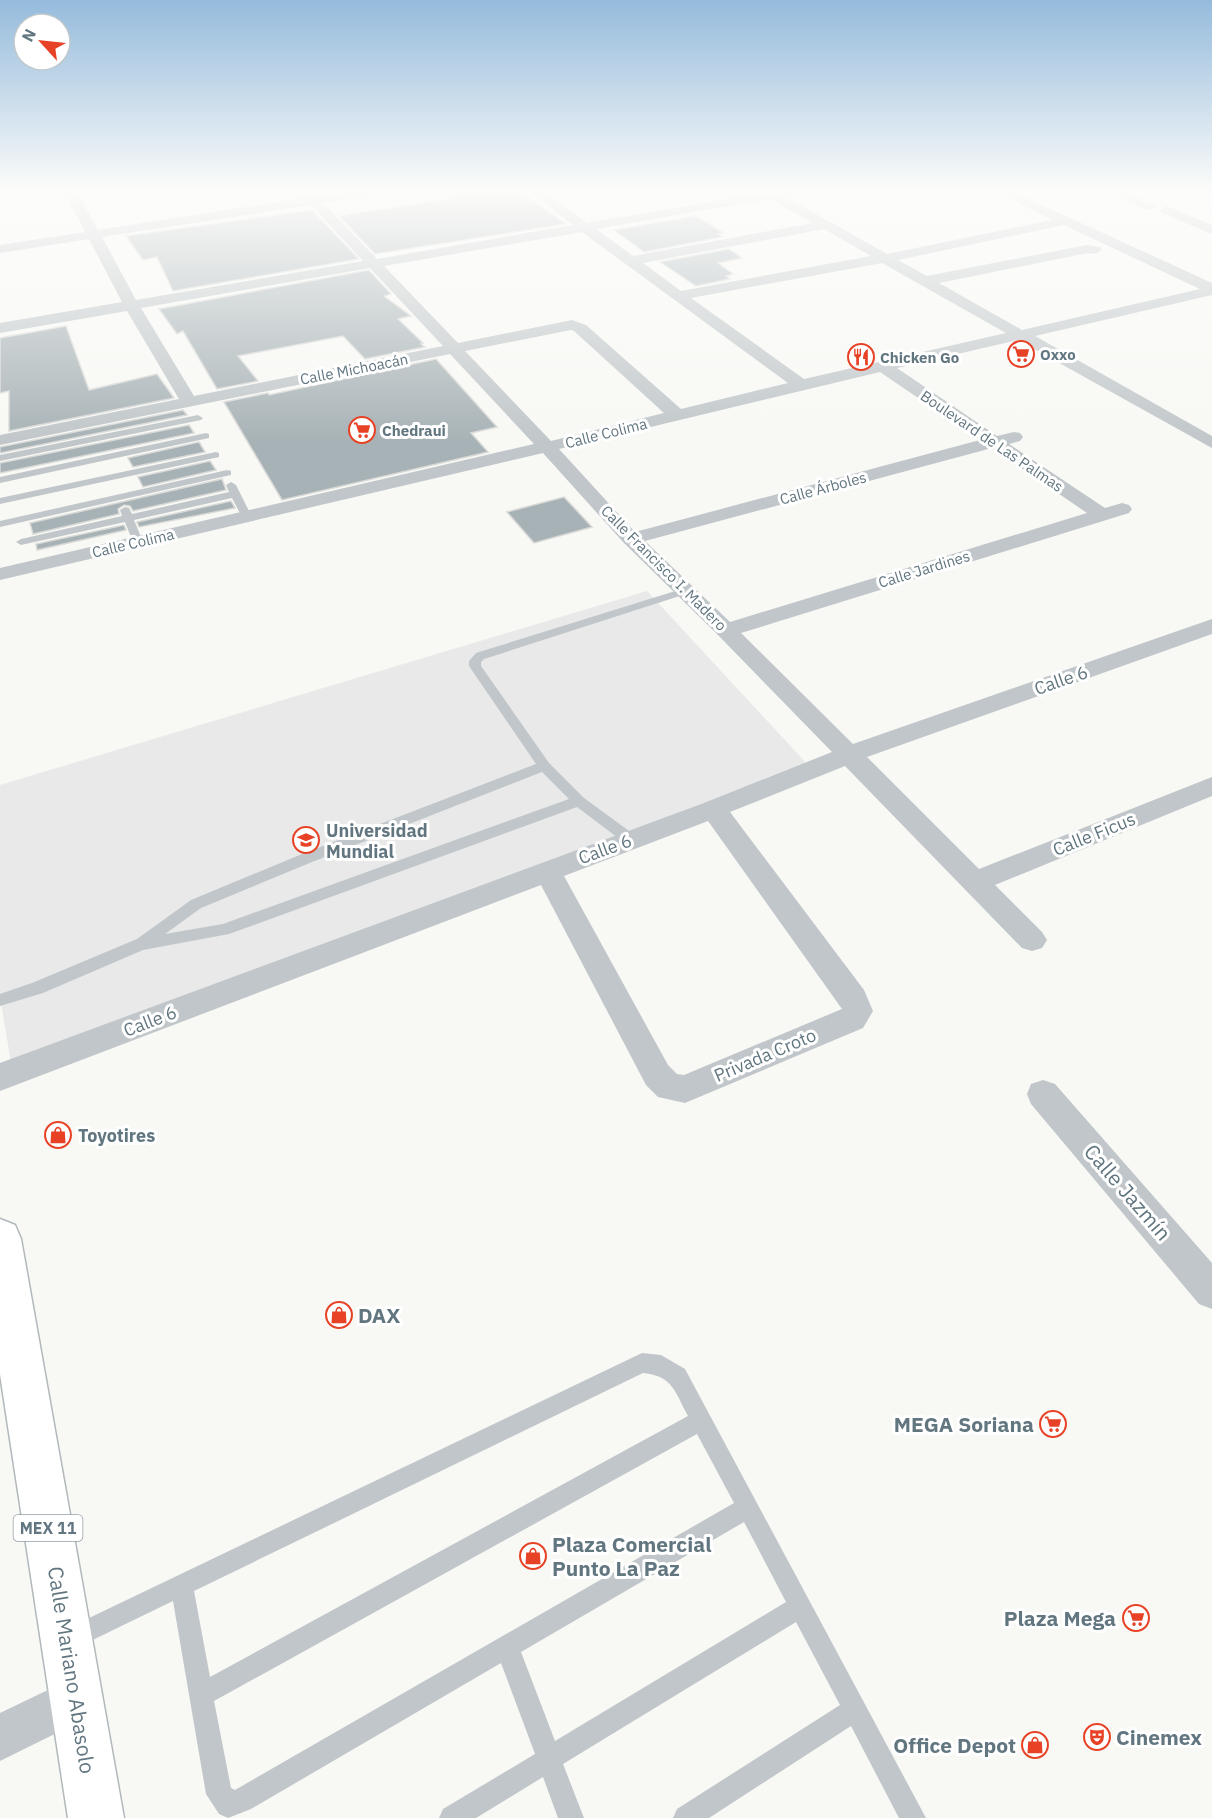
<svg xmlns="http://www.w3.org/2000/svg" width="1212" height="1818" viewBox="0 0 1212 1818" font-family="'IBM Plex Sans',sans-serif">
<style>
.built{fill:#e8e9e8}
.building{fill:#a7b2b6;stroke:#d9d9d7;stroke-width:1.5}
.lines{fill:none;stroke-linecap:round;stroke-linejoin:round}
.primary-casing{stroke:#b2b8bb;stroke-width:3}
.service{fill:#c0c6c9;fill-rule:evenodd}
.minor{fill:#c0c6c9;fill-rule:evenodd}
.primary{fill:#fff;fill-rule:evenodd}
.labels{text-anchor:middle;dominant-baseline:central;stroke-width:6;stroke-linejoin:round;paint-order:stroke}
.far-poi-label{font-size:15px;font-weight:bold;fill:#627680;stroke:#fff;text-anchor:start}
.far-street-label{font-size:15px;fill:#627680;stroke:#fff}
.shield{fill:#fff;stroke:#919fa6;stroke-width:1.5}
.shield-label{font-size:16px;font-weight:bold;fill:#627680}
.street-label{font-size:18px;fill:#627680;stroke:#fff}
.poi-label{font-size:18px;font-weight:bold;fill:#627680;stroke:#fff;text-anchor:start}
.near-street-label{font-size:21px;fill:#627680;stroke:#fff}
.near-poi-label{font-size:21px;font-weight:bold;fill:#627680;stroke:#fff;text-anchor:start}
</style>
<rect width="100%" height="100%" fill="#f8f8f5"/>
<path class="built" d="M 647,591 L 808,765 L 12,1068 L 0,997 L 0,785 Z"/>
<path class="building" d="M 442,189 L 517,189 L 566,224 L 375,254 L 339,216 L 452,198 Z
M 312,210 L 359,259 L 173,291 L 157,257 L 143,260 L 126,236 Z
M 696,216 L 724,233 L 718,234 L 722,237 L 644,252 L 614,230 Z
M 729,249 L 742,258 L 718,263 L 733,274 L 726,276 L 730,279 L 696,286 L 660,262 Z
M 369,270 L 391,294 L 384,296 L 411,316 L 398,319 L 423,343 L 421,344 L 425,347 L 365,359 L 343,336 L 238,356 L 258,381 L 217,389 L 183,331 L 177,334 L 159,309 Z
M 66,326 L 89,390 L 157,374 L 174,398 L 9,431 L 9,391 L 0,393 L 0,338 Z
M 436,359 L 497,427 L 471,433 L 488,452 L 282,500 L 224,402 L 268,393 L 269,395 Z
M 183,410 L 187,415 L 0,453 L 0,447 Z
M 189,425 L 194,433 L 0,473 L 0,463 Z
M 199,442 L 205,452 L 133,467 L 128,458 Z
M 210,461 L 216,470 L 143,487 L 138,477 Z
M 222,479 L 226,490 L 133,511 L 130,506 L 124,505 L 118,509 L 119,514 L 33,534 L 30,523 Z
M 564,497 L 592,527 L 534,543 L 507,512 Z
M 231,501 L 235,508 L 139,527 L 137,522 Z
M 124,525 L 126,530 L 37,550 L 36,544 Z"/>
<g class="lines">
<defs>
<path id="primary" d="M 0,1219 L 15,1225 L 21,1239 L 124,1818 L 68,1818 L 0,1374 Z"/>
</defs>
<use href="#primary" class="primary-casing"/>
<path class="service" d="M 198,415 L 203,418 L 201,420 L 0,461 L 0,455 Z
M 206,433 L 209,434 L 209,438 L 0,483 L 0,477 Z
M 216,452 L 219,453 L 219,457 L 0,504 L 0,498 Z
M 227,470 L 231,471 L 231,475 L 0,527 L 0,521 Z
M 231,482 L 236,485 L 252,517 L 251,519 L 243,519 L 232,498 L 134,520 L 143,542 L 138,545 L 133,542 L 125,522 L 21,545 L 16,542 L 21,539 L 122,516 L 120,510 L 125,507 L 129,508 L 132,514 L 229,492 L 226,485 Z
M 685,588 L 691,591 L 689,593 L 484,659 L 481,662 L 481,666 L 549,763 L 584,798 L 636,836 L 638,840 L 636,844 L 626,844 L 577,807 L 229,934 L 143,950 L 43,993 L 0,1006 L 0,994 L 32,983 L 137,939 L 191,900 L 302,854 L 536,764 L 469,666 L 469,661 L 476,653 ZM 542,772 L 569,799 L 223,924 L 165,934 L 201,908 L 312,862 Z
M 642,1353 L 661,1355 L 685,1369 L 926,1818 L 899,1818 L 851,1726 L 709,1818 L 673,1818 L 677,1809 L 840,1705 L 796,1622 L 563,1764 L 584,1818 L 558,1818 L 543,1777 L 476,1818 L 439,1818 L 443,1809 L 535,1754 L 501,1663 L 251,1809 L 228,1818 L 219,1814 L 206,1794 L 173,1601 L 72,1650 L 64,1646 L 60,1638 L 64,1630 ZM 643,1373 C 673,1376 675,1392 688,1416 L 210,1677 L 194,1591 ZM 697,1434 L 734,1503 L 235,1790 L 231,1788 L 214,1701 ZM 744,1522 L 786,1602 L 555,1741 L 521,1652 Z"/>
<path class="minor" d="M 63,189 L 75,189 L 98,230 L 304,198 L 297,189 L 310,189 L 317,196 L 363,189 L 394,189 L 388,193 L 323,203 L 377,259 L 573,225 L 526,189 L 540,189 L 587,223 L 761,193 L 763,189 L 811,189 L 809,192 L 784,196 L 887,254 L 1052,220 L 991,189 L 1007,189 L 1212,283 L 1212,295 L 1035,336 L 1212,436 L 1212,448 L 1018,340 L 897,368 L 997,436 L 1014,432 L 1020,433 L 1023,437 L 1020,441 L 1009,444 L 1105,508 L 1122,503 L 1129,505 L 1132,509 L 1129,513 L 741,633 L 853,744 L 1212,619 L 1212,634 L 867,757 L 979,869 L 1212,777 L 1212,796 L 995,885 L 1042,932 L 1047,940 L 1042,948 L 1032,951 L 1022,948 L 845,766 L 730,812 L 864,990 L 873,1011 L 863,1028 L 685,1103 L 658,1097 L 646,1085 L 541,885 L 0,1091 L 0,1063 L 704,803 L 832,752 L 718,635 L 624,543 L 543,453 L 0,580 L 0,568 L 534,444 L 450,354 L 0,445 L 0,435 L 179,399 L 127,311 L 0,333 L 0,323 L 122,302 L 89,239 L 0,253 L 0,245 L 85,232 ZM 770,199 L 813,223 L 633,256 L 596,229 ZM 311,205 L 363,261 L 136,300 L 102,237 ZM 1064,225 L 1200,289 L 1022,330 L 939,283 L 1087,253 L 1095,254 L 1102,250 L 1100,247 L 1087,245 L 927,276 L 898,260 ZM 824,229 L 871,256 L 681,291 L 643,263 ZM 582,232 L 788,383 L 681,409 L 586,325 L 572,320 L 458,343 L 384,266 ZM 882,263 L 1006,333 L 804,379 L 691,298 ZM 370,268 L 443,346 L 194,396 L 141,308 ZM 571,330 L 574,331 L 664,413 L 551,441 L 465,351 ZM 880,372 L 980,440 L 635,532 L 559,449 ZM 992,448 L 1087,513 L 730,622 L 645,541 ZM 708,821 L 842,1009 L 684,1075 L 677,1074 L 668,1065 L 564,876 Z
M 1102,189 L 1119,189 L 1156,206 L 1154,209 L 1144,209 Z
M 1167,206 L 1212,225 L 1212,234 L 1162,213 L 1160,210 Z
M 1043,1080 L 1055,1084 L 1212,1263 L 1212,1309 L 1199,1304 L 1031,1104 L 1027,1094 L 1031,1084 Z
M 77,1676 L 93,1683 L 100,1699 L 93,1715 L 0,1761 L 0,1713 Z"/>
<use href="#primary" class="primary"/>
</g>
<linearGradient id="sky" x2="0" y2="1"><stop stop-color="#95bbdc"/><stop offset="0.43" stop-color="#fcfcfa"/><stop offset="1" stop-color="#fcfcfa" stop-opacity="0"/></linearGradient>
<rect width="1212" height="444" fill="url(#sky)"/>
<defs>
<symbol id="supermarket-ring" viewBox="-11 -11 22 22"><circle r="9.5" fill="#fff" stroke="#e74226" stroke-width="1.5"/><path d="M-6-5.5h2.5l.6 2H6L4.5 2H-2.5L-4.4-4H-6ZM-1.5 3.2a1.3 1.3 0 1 0 .1 0ZM3 3.2a1.3 1.3 0 1 0 .1 0Z" fill="#e74226"/></symbol>
<symbol id="restaurant-ring" viewBox="-11 -11 22 22"><circle r="9.5" fill="#fff" stroke="#e74226" stroke-width="1.5"/><path d="M-5-6h1v4h1v-4h1v4h1v-4h1v5L-1.5 .5V6h-2V.5L-5-1ZM5-6V6H3V1.5H1.5Q1.5-4 5-6Z" fill="#e74226"/></symbol>
<symbol id="university-ring" viewBox="-11 -11 22 22"><circle r="9.5" fill="#fff" stroke="#e74226" stroke-width="1.5"/><path d="M0-5L7-2L0 1L-7-2ZM-4 1L0 2.5L4 1V4Q0 6-4 4Z" fill="#e74226"/></symbol>
<symbol id="shop-ring" viewBox="-11 -11 22 22"><circle r="9.5" fill="#fff" stroke="#e74226" stroke-width="1.5"/><path d="M-5-2.5h2.3a2.7 3.5 0 0 1 5.4 0H5L5.5 6h-11ZM-1.5-2.5h3a1.5 2.3 0 0 0-3 0Z" fill="#e74226"/></symbol>
<symbol id="theatre-ring" viewBox="-11 -11 22 22"><circle r="9.5" fill="#fff" stroke="#e74226" stroke-width="1.5"/><path d="M-5-5.5Q0-4 5-5.5V0Q5 5 0 6Q-5 5-5 0ZM-3.3-2.5H-1v1.5H-3.3ZM1-2.5H3.3v1.5H1ZM-2.8 1Q0 5.5 2.8 1Z" fill="#e74226"/></symbol>
</defs>
<g fill-rule="evenodd">
<use href="#supermarket-ring" x="1006" y="339" width="30" height="30"/>
<use href="#restaurant-ring" x="846" y="342" width="30" height="30"/>
<use href="#supermarket-ring" x="347" y="415" width="30" height="30"/>
<use href="#university-ring" x="291" y="825" width="30" height="30"/>
<use href="#shop-ring" x="43" y="1120" width="30" height="30"/>
<use href="#shop-ring" x="324" y="1300" width="30" height="30"/>
<use href="#supermarket-ring" x="1038" y="1409" width="30" height="30"/>
<use href="#shop-ring" x="518" y="1541" width="30" height="30"/>
<use href="#supermarket-ring" x="1121" y="1603" width="30" height="30"/>
<use href="#theatre-ring" x="1082" y="1722" width="30" height="30"/>
<use href="#shop-ring" x="1020" y="1730" width="30" height="30"/>
</g>
<g class="labels">
<g class="far-poi-label">
<text x="1040" y="354">Oxxo</text>
<text x="880" y="357">Chicken Go</text>
<text x="382" y="430">Chedraui</text>
</g>
<g class="far-street-label">
<text transform="translate(354 369) rotate(-11)">Calle Michoacán</text>
<text transform="translate(606 433) rotate(-14)">Calle Colima</text>
<text transform="translate(992 441) rotate(34)">Boulevard de Las Palmas</text>
<text transform="translate(823 488) rotate(-15)">Calle Árboles</text>
<text transform="translate(133 543) rotate(-13)">Calle Colima</text>
<text transform="translate(664 568) rotate(45)">Calle Francisco I. Madero</text>
<text transform="translate(924 569) rotate(-17)">Calle Jardines</text>
</g>
<rect class="shield" x="13.5" y="1515" width="69" height="26" rx="4.5"/>
<g class="shield-label">
<text x="48" y="1528">MEX 11</text>
</g>
<g class="street-label">
<text transform="translate(1061 680) rotate(-19)">Calle 6</text>
<text transform="translate(1094 834) rotate(-22)">Calle Ficus</text>
<text transform="translate(605 849) rotate(-20)">Calle 6</text>
<text transform="translate(150 1021) rotate(-21)">Calle 6</text>
<text transform="translate(765 1055) rotate(-23)">Privada Croto</text>
</g>
<g class="poi-label">
<text x="326" y="830">Universidad<tspan x="326" dy="21">Mundial</tspan></text>
<text x="78" y="1135">Toyotires</text>
</g>
<g class="near-street-label">
<text transform="translate(1128 1192) rotate(49)">Calle Jazmín</text>
<text transform="translate(72 1670) rotate(81)">Calle Mariano Abasolo</text>
</g>
<g class="near-poi-label">
<text x="358" y="1315">DAX</text>
<text x="1034" y="1424" text-anchor="end">MEGA Soriana</text>
<text x="552" y="1544">Plaza Comercial<tspan x="552" dy="24">Punto La Paz</tspan></text>
<text x="1116" y="1618" text-anchor="end">Plaza Mega</text>
<text x="1116" y="1737">Cinemex</text>
<text x="1016" y="1745" text-anchor="end">Office Depot</text>
</g>
</g>
<g transform="translate(42 42) rotate(297)"><circle r="28" fill="#ffffff" stroke="#c0c8cc" stroke-width="1.5"/>
<path d="M0-4.5L10 22L0 15L-10 22Z" fill="#e74226"/>
<text y="-9" font-size="16" font-weight="bold" text-anchor="middle" fill="#627680">N</text>
</g>
</svg>
